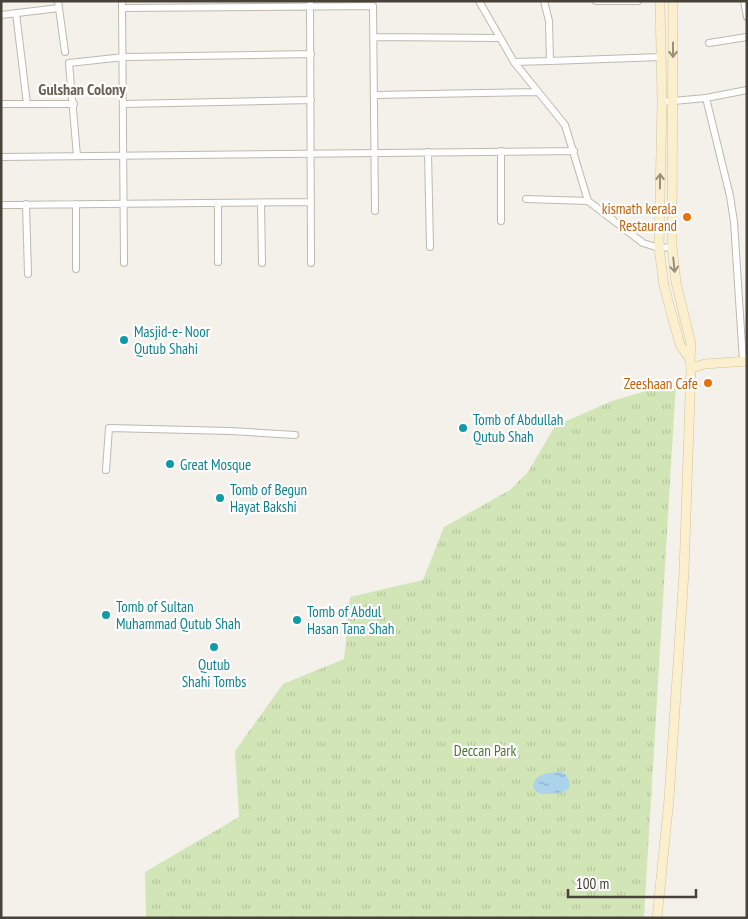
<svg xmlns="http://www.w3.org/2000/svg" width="748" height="919" viewBox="0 0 748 919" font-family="'PT Sans Narrow',sans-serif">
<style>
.grass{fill:url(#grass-tufts)}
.water{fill:url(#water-ripples)}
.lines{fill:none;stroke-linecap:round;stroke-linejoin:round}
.street-casing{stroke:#bfb9ad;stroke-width:8}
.secondary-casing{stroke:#d1c39d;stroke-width:10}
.street{stroke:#fff;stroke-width:6}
.secondary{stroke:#fbefcd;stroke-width:9}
.oneway{stroke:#99907c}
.food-dot{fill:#e8710a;stroke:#fff;stroke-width:2}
.culture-dot{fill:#0f9aa8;stroke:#fff;stroke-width:2}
.labels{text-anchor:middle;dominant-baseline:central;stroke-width:4.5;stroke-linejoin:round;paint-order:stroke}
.food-label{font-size:15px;fill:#c56008;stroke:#fff;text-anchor:end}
.culture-label{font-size:15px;fill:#0d838f;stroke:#fff;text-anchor:start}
.park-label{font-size:15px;fill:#4b772f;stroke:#fff}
.neighbourhood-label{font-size:16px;font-weight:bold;fill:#6a5f51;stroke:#fff}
</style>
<defs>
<pattern id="grass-tufts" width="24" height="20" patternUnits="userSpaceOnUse" patternTransform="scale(1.25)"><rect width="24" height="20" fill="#d1e5b6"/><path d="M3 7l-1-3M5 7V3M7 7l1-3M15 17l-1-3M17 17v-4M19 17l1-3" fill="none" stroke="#b5c69d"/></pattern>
<pattern id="water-ripples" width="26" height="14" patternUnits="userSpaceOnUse" patternTransform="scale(1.25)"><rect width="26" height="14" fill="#abd3ec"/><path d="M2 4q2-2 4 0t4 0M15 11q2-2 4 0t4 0" fill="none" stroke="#8dadc0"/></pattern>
</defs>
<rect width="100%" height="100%" fill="#f4f1eb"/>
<path class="grass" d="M 676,382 L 644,917 L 146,918 L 145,872 L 239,817 L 235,751 L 283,684 L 344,659 L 350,597 L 423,580 L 444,527 L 510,490 L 528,472 L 555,426 L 612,401 Z"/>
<path class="water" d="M 560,771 C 566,773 574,784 567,790 C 562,794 544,795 538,793 C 536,792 534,789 533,787 C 535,773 547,774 560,771 Z"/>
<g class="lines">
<defs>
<path id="street" d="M 58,1 L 65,52
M 122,1 L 124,263
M 310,1 L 311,263
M 479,1 L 514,62 L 565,125 L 588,201 L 643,243 L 659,248 L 672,247
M 596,1 L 638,1
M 744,1 L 747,17
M 123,8 L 373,6 L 375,211
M 16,13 L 27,104
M 1,15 L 59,8
M 373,37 L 499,38
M 709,43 L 747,37
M 550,61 L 661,57
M 514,62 L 550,61 L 549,21 L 544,1
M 374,95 L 538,92
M 706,98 L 730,196 L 734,222 L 743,361
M 662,102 L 706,98 L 747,90
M 1,104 L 74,104
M 124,104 L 311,100
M 501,151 L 501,221
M 428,152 L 430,247
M 77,156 L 69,63 L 124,57 L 311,54
M 1,157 L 574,151
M 526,199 L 588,201
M 218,203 L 218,262
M 261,203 L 262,263
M 26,204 L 28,274
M 76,204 L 76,269
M 1,205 L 311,202
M 106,470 L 109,428 L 230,431 L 295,435"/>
<path id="secondary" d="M 660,1 L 662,102 L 659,248 L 664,286 L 680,345 L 690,359
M 691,368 L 705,364 L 747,361
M 657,918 L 669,799 L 684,572 L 691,368 L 690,359 L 691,344 L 676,282 L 672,247 L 673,1"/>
</defs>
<use href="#street" class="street-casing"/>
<use href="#secondary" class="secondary-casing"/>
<use href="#street" class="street"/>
<use href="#secondary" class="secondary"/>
</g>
<defs><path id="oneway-shaft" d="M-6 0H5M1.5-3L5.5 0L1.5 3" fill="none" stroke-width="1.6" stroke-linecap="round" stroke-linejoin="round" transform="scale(1.25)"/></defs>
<g class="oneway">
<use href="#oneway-shaft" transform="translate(673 50) rotate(90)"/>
<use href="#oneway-shaft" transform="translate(660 181) rotate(-89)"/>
<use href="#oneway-shaft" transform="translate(674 265) rotate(84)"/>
</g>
<g class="food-dot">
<circle cx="687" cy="217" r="5"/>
<circle cx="708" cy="383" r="5"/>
</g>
<g class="culture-dot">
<circle cx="124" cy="340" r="5"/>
<circle cx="463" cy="428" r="5"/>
<circle cx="170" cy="464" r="5"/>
<circle cx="220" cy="498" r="5"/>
<circle cx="106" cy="615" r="5"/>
<circle cx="297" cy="620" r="5"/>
<circle cx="214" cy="647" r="5"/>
</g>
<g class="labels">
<g class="food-label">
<text x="677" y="208">kismath kerala<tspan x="677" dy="17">Restaurand</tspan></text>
<text x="698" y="383">Zeeshaan Cafe</text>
</g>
<g class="culture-label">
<text x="134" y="331">Masjid-e- Noor<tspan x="134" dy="17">Qutub Shahi</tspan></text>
<text x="473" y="419">Tomb of Abdullah<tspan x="473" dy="17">Qutub Shah</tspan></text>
<text x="180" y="464">Great Mosque</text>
<text x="230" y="489">Tomb of Begun<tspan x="230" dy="17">Hayat Bakshi</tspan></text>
<text x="116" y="606">Tomb of Sultan<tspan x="116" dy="17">Muhammad Qutub Shah</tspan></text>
<text x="307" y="611">Tomb of Abdul<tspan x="307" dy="17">Hasan Tana Shah</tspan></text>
<text x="214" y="664" text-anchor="middle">Qutub<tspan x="214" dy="17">Shahi Tombs</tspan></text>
</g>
<g class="park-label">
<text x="485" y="750">Deccan Park</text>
</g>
<g class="neighbourhood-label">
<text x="82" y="89">Gulshan Colony</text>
</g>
</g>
<rect width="748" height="919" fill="none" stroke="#484239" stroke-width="5"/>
<path d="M568 889v8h128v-8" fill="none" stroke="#484239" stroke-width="2.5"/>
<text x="576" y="889" font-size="15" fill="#484239" stroke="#ffffff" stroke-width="4" paint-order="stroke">100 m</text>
</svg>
